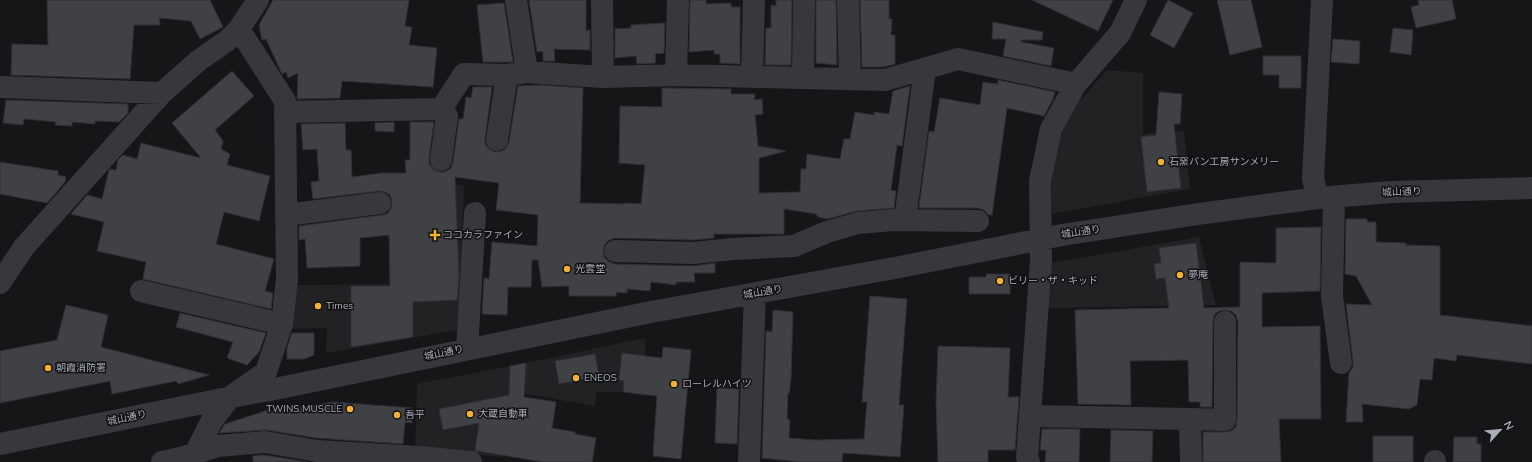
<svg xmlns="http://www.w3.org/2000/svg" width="1532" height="462" viewBox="0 0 1532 462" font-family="'Nunito Sans','Noto Sans JP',sans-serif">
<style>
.built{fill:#222225}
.building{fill:#404145;stroke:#303034}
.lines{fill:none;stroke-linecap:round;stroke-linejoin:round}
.minor{stroke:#37383d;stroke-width:22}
.poi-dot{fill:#f2b134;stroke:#111113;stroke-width:1.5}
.labels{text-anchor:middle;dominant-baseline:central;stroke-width:3;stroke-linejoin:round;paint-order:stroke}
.poi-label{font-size:10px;fill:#a8adb8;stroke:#111113;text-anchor:start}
.street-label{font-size:10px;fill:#a8adb8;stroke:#111113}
</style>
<rect width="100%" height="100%" fill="#161618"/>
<path class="built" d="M 1107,70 L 1143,73 L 1143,134 L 1184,131 L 1190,189 L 1052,214 L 1051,170 L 1060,136 L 1077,104 Z
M 409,178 L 464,185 L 459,323 L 457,330 L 326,353 L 327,328 L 290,329 L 296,285 L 413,284 Z
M 1199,237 L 1216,305 L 1049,308 L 1051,263 Z
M 645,338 L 645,356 L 641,395 L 623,392 L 597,392 L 595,406 L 509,391 L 503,457 L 415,449 L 417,384 L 526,363 Z"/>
<path class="building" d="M 47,0 L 210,0 L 223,27 L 200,39 L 191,21 L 159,18 L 160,25 L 134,25 L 130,79 L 11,75 L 12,44 L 48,45 Z
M 273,0 L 409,0 L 405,26 L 412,27 L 409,45 L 437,48 L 433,87 L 342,81 L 340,98 L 297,99 L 298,73 L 288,78 L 286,72 L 282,74 L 266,39 L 262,40 L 259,25 Z
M 529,0 L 586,0 L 586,31 L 590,30 L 590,50 L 554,49 L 555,61 L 543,61 L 543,51 L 537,52 Z
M 690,0 L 706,0 L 706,4 L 731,3 L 731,7 L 740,7 L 740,64 L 720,63 L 720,54 L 714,54 L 714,50 L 689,52 Z
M 776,0 L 792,0 L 791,65 L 765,65 L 766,28 L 771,28 L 771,5 L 776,6 Z
M 816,0 L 836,0 L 837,65 L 816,63 Z
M 860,0 L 889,0 L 889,19 L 892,19 L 891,35 L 895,35 L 895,64 L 883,67 L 862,67 Z
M 1032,0 L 1113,0 L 1098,31 Z
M 1168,0 L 1193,13 L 1174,48 L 1150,35 Z
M 1217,0 L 1251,0 L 1262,47 L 1230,55 Z
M 1418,0 L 1452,0 L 1456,19 L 1416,28 L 1411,7 L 1419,5 Z
M 504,3 L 513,62 L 483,62 L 477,5 Z
M 993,22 L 1043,32 L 1042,40 L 1021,40 L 1021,42 L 1054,48 L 1051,66 L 1003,56 L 1006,39 L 992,39 Z
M 665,23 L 664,53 L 655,54 L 656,63 L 637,64 L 636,56 L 615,58 L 615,29 L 631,28 L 631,25 Z
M 1393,28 L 1413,30 L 1411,55 L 1390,52 Z
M 1333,39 L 1360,41 L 1359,64 L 1331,62 Z
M 1263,56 L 1301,56 L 1301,88 L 1279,88 L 1279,75 L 1263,75 Z
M 232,71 L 254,96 L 215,130 L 223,141 L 221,149 L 230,154 L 227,165 L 270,176 L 259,221 L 224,212 L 216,244 L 274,259 L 265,291 L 273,293 L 271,309 L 143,279 L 146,262 L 97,251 L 104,222 L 71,214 L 87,195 L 102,199 L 109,170 L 111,169 L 116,170 L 118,160 L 123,155 L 137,159 L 141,143 L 201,158 L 172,123 Z
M 998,80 L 1055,92 L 1053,99 L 1044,116 L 1007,108 L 992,215 L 989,215 L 984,210 L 978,208 L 919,208 L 929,131 L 934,132 L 940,98 L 980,105 L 983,82 L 998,84 Z
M 542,85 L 583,88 L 580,203 L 624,204 L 624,203 L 641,204 L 645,165 L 619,163 L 620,106 L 662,107 L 662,88 L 731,89 L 731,94 L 755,94 L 754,100 L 762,99 L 763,114 L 755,115 L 758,146 L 786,151 L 759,158 L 759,193 L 800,192 L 801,169 L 806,169 L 807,154 L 840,159 L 844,139 L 850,139 L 855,112 L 874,115 L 874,112 L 889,114 L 893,91 L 910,86 L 902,146 L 897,145 L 891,190 L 896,191 L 894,208 L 857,211 L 827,219 L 818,217 L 816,214 L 784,209 L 784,234 L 714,234 L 714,238 L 693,240 L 615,238 L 609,240 L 605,244 L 603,250 L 604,257 L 609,262 L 615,264 L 693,266 L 715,263 L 715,273 L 694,273 L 695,282 L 676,282 L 676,285 L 651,282 L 650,291 L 627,289 L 627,293 L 616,292 L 616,296 L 569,296 L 569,286 L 542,287 L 538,260 L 532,260 L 531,287 L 508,287 L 507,315 L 482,314 L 484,278 L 489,279 L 492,242 L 537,246 L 538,215 L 496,210 L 499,183 L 455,177 L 459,276 L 457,300 L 413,302 L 413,337 L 351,347 L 351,286 L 390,286 L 389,235 L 360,238 L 360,266 L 307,268 L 305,239 L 299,240 L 299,226 L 382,215 L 388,213 L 391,208 L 392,201 L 390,195 L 385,192 L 379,191 L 313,199 L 311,182 L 319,181 L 317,149 L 303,150 L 301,124 L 345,123 L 346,150 L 351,150 L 352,177 L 382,173 L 406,173 L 405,160 L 410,160 L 410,122 L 434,122 L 429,158 L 429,164 L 434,170 L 440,172 L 445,172 L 451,168 L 453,162 L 459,119 L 463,119 L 466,97 L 471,98 L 473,87 L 492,87 L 485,138 L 485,144 L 489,149 L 495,152 L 502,151 L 506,148 L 509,142 L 518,86 Z
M 1159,92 L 1182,94 L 1180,124 L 1174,124 L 1181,188 L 1147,192 L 1141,137 L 1156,135 Z
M 6,100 L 128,104 L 128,113 L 119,122 L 95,121 L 95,124 L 72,122 L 72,126 L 55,125 L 56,122 L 24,119 L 23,125 L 3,123 Z
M 394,122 L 394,132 L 375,131 L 375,123 Z
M 0,162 L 58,171 L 58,175 L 66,177 L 65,182 L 47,203 L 0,194 Z
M 1346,219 L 1367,219 L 1367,222 L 1376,222 L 1376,242 L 1406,243 L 1406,245 L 1440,246 L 1440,315 L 1532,326 L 1532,364 L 1457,355 L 1456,361 L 1434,358 L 1432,380 L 1420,379 L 1417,405 L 1409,409 L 1362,404 L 1363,422 L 1346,422 L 1349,373 L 1353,367 L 1353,361 L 1346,304 L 1372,305 L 1356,276 L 1345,274 Z
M 1321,227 L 1320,291 L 1262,293 L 1262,327 L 1320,326 L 1321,419 L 1279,419 L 1281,462 L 1203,462 L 1203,432 L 1225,432 L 1231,431 L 1236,427 L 1237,420 L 1238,322 L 1236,315 L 1231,311 L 1225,310 L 1219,311 L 1214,315 L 1213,322 L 1212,407 L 1200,407 L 1200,402 L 1189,402 L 1188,360 L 1130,361 L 1131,405 L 1078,404 L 1075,310 L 1169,308 L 1165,278 L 1156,279 L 1154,264 L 1161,263 L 1159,248 L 1196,243 L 1204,308 L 1240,307 L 1240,262 L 1276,263 L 1276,228 Z
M 986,274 L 1010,274 L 1010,294 L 969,294 L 969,277 L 986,277 Z
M 870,296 L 907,299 L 899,405 L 904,405 L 900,457 L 843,453 L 842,462 L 800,462 L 762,458 L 766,331 L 772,332 L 773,310 L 793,312 L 791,379 L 789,394 L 788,393 L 787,418 L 790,421 L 789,438 L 815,440 L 864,439 L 867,402 L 862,402 Z
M 66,305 L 108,315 L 101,347 L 209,375 L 178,384 L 176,381 L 112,394 L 110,381 L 0,403 L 0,351 L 57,340 Z
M 180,313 L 266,333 L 259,352 L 247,365 L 227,358 L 233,342 L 176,327 Z
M 292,333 L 314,333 L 314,355 L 304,359 L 287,359 L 287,348 Z
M 938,346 L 1010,348 L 1008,397 L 1019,397 L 1015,450 L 988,450 L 988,462 L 938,462 L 936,403 Z
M 663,347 L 691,350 L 681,459 L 653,456 L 657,396 L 623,392 L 624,381 L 619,380 L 622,353 L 662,358 Z
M 595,354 L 599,376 L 559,384 L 555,361 Z
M 526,363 L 524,397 L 556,402 L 552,428 L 575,432 L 575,434 L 596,438 L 592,462 L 543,462 L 477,451 L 475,451 L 479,423 L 443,430 L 439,409 L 509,395 L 510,366 Z
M 717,388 L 739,389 L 737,444 L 715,443 Z
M 333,402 L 413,408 L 412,423 L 405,422 L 403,444 L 316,438 L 267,430 L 219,433 L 225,424 L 268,410 L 266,413 Z
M 1042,429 L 1080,429 L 1079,462 L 1045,462 L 1046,450 L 1040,450 Z
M 1111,430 L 1153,431 L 1152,462 L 1110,462 Z
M 1373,436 L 1413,436 L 1413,462 L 1373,462 Z
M 1454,437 L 1477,437 L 1477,444 L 1481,444 L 1481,462 L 1453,462 Z
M 264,455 L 307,462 L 253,462 L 253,456 Z"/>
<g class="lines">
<path class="minor" d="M 516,0 L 527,72
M 602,0 L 603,77
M 848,0 L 850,79
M 676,75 L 678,0
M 752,77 L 754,0
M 803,78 L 804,0
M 0,87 L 162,93
M 285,112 L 441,109 L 464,74 L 507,75 L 527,72 L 603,77 L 676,75 L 885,80 L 958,59 L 1076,84
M 497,140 L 507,75
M 441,160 L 447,116 L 441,109
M 1334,197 L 1332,296 L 1341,363
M 1318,198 L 1313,179 L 1322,0
M 286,215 L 380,203
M 905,220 L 925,69
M 615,251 L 693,253 L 733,249 L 794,246 L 827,232 L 858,223 L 893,220 L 978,221
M 0,283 L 24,247 L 162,93 L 198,61 L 228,40 L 239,29 L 258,0
M 141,291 L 282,324
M 467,349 L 475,213
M 1031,416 L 1190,419 L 1191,462
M 1190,419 L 1225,420 L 1225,322
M 0,444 L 252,393 L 270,390 L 651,312 L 900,267 L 1062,235 L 1198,214 L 1318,198 L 1391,192 L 1532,188
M 1435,461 L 1435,462
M 162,462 L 180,458 L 218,446 L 265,442 L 317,451 L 419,457 L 471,462
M 191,462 L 211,422 L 230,397 L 266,372 L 282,324 L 287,279 L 285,101 L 239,29
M 749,462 L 755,293
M 1029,462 L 1027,457 L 1041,260 L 1040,181 L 1051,129 L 1076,84 L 1120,33 L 1136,0"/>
</g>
<g class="poi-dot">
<circle cx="1161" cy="162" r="4"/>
<path d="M433 229h4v4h4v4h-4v4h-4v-4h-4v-4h4z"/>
<circle cx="567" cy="269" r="4"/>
<circle cx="1180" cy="275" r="4"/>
<circle cx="1000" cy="281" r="4"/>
<circle cx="318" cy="306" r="4"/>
<circle cx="48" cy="368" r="4"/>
<circle cx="576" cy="378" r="4"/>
<circle cx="674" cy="384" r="4"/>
<circle cx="350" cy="409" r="4"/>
<circle cx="470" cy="414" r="4"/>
<circle cx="397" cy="415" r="4"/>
</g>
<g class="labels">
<g class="poi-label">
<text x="1169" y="162">石窯パン工房サンメリー</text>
<text x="443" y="235">ココカラファイン</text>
<text x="575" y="269">光雲堂</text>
<text x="1188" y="275">夢庵</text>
<text x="1008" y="281">ビリー・ザ・キッド</text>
<text x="326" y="306">Times</text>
<text x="56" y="368">朝霞消防署</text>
<text x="584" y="378">ENEOS</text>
<text x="682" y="384">ローレルハイツ</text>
<text x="342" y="409" text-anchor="end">TWINS MUSCLE</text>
<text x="478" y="414">大蔵自動車</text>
<text x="405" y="415">吾平</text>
</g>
<g class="street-label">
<text transform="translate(1402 192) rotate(-2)">城山通り</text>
<text transform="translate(1081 232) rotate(-9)">城山通り</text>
<text transform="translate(763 292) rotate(-10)">城山通り</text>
<text transform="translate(444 353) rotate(-12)">城山通り</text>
<text transform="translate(127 418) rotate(-12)">城山通り</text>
</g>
</g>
<g transform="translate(1500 430) rotate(63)" stroke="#111113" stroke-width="3" paint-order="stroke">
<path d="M0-3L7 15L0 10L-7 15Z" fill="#a8adb8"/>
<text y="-6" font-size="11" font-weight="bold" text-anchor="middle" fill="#a8adb8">N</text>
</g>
</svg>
